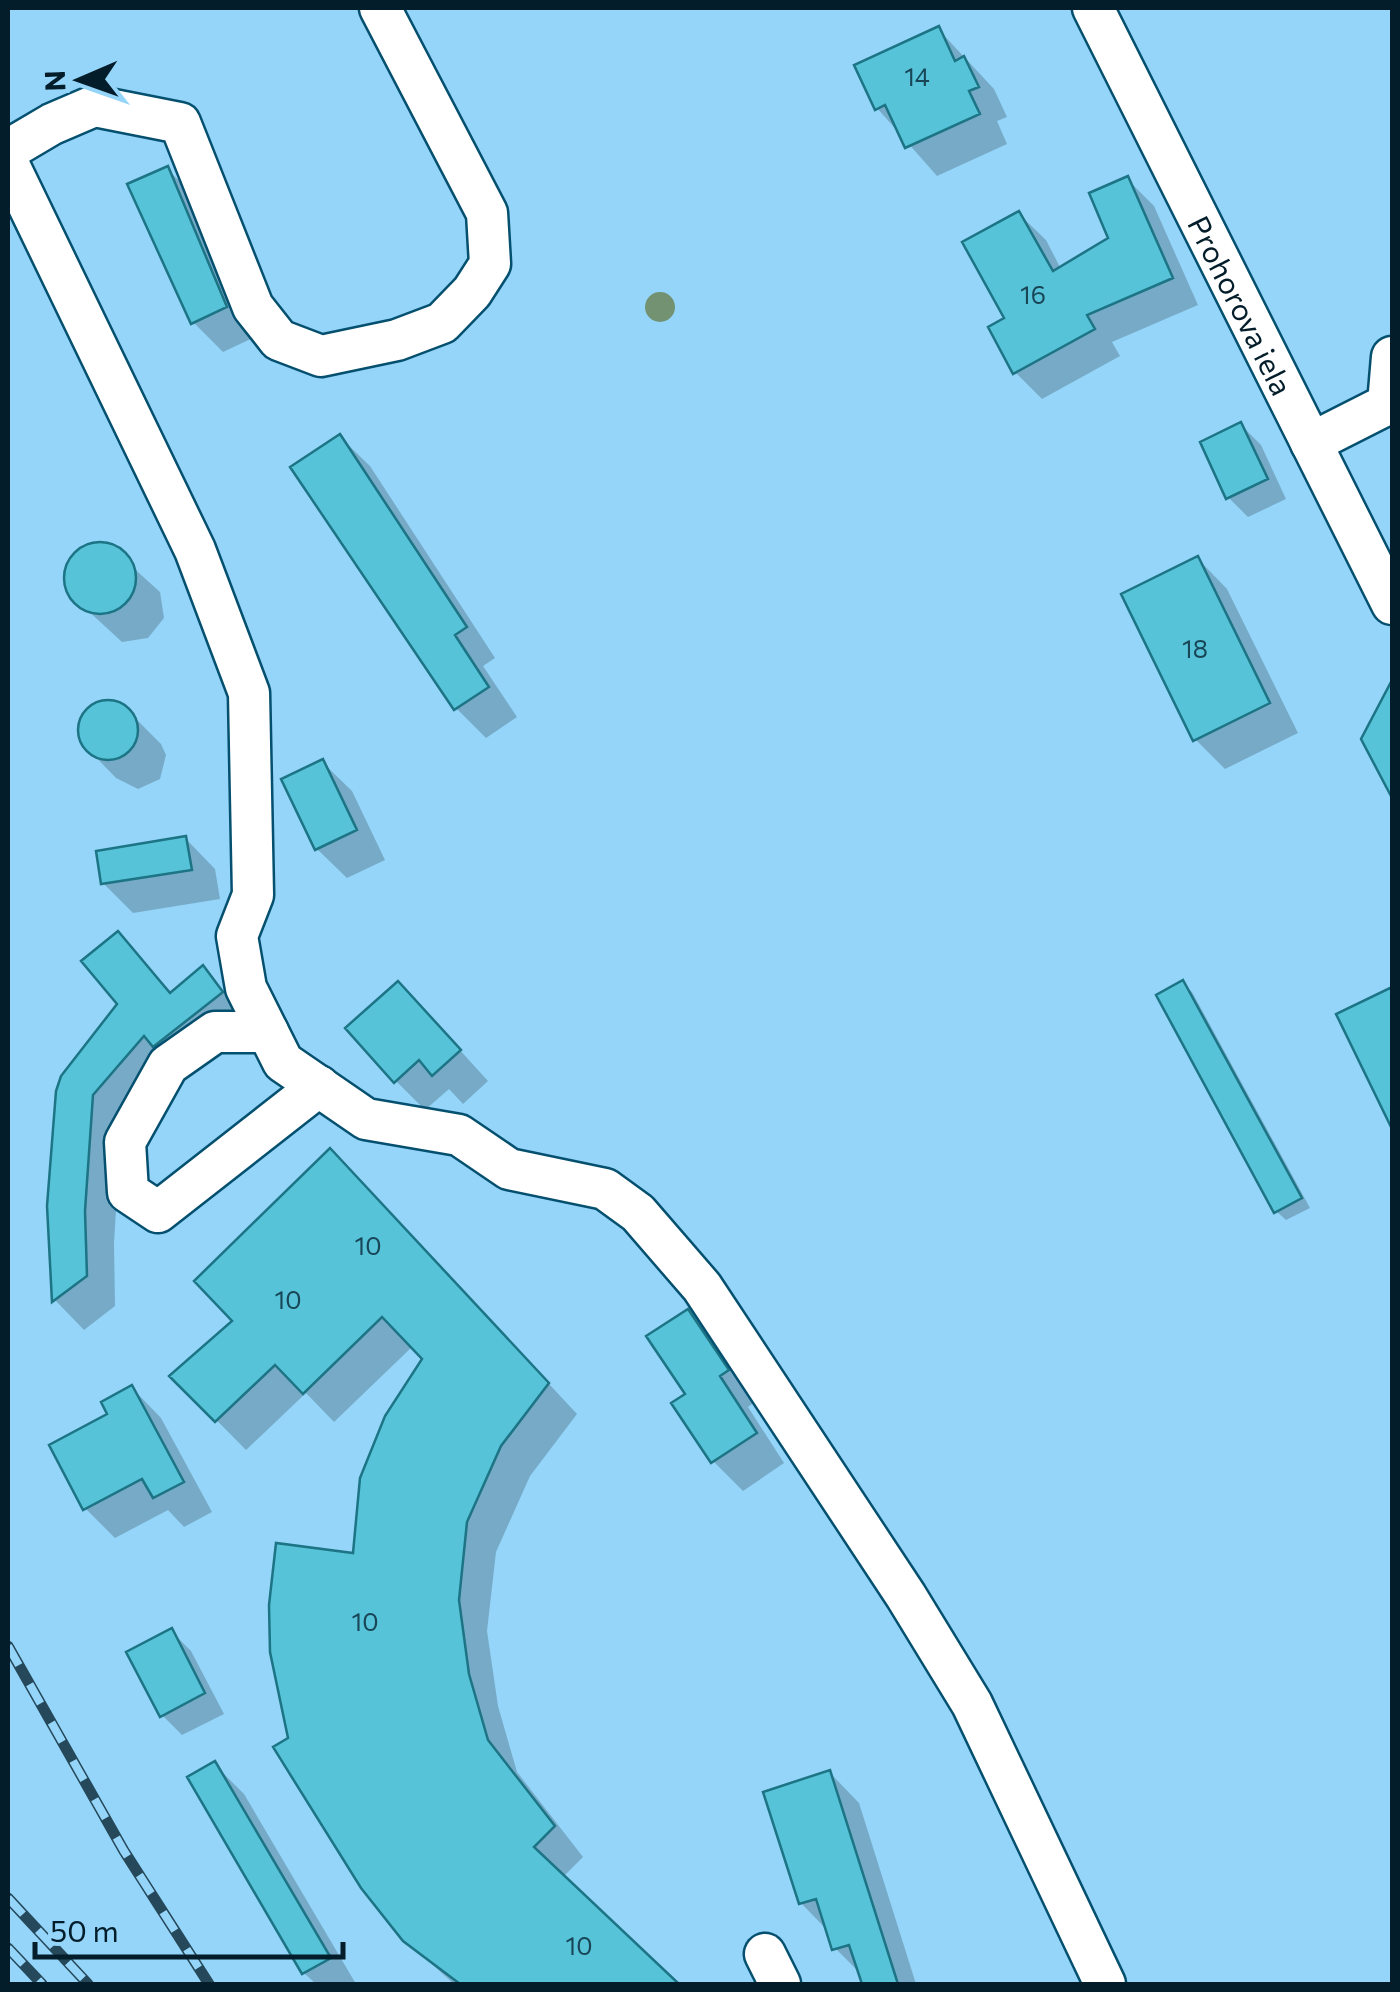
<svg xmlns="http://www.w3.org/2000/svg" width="1400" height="1992" viewBox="0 0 1400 1992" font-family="Commissioner,sans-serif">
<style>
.shadow{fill:#0003}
.building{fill:#57c3d9;stroke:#1c7484;stroke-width:2.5}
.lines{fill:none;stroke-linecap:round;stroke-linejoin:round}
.minor-casing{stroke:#05506f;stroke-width:45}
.minor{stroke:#fff;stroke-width:40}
.rail-casing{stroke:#25485a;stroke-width:11}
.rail{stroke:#94d5f9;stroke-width:8;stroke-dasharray:22;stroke-linecap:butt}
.tree{fill:#729271}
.labels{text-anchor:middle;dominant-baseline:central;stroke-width:10;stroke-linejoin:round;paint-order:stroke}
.number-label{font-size:25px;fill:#184656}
.street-label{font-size:30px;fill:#031d2a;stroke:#94d5f9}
</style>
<rect width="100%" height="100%" fill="#94d5f9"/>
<path class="shadow" d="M 938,29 L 994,89 L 1007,117 L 997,121 L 1007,144 L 937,176 L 877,108 Z
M 167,169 L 197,198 L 255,337 L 223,352 L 193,322 Z
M 1127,179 L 1154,206 L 1198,305 L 1112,342 L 1120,356 L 1042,399 L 1015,372 L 1007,319 L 1019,214 L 1046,240 L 1061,269 L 1111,239 Z
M 1241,425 L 1261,445 L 1286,499 L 1248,517 L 1228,497 Z
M 340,437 L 370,466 L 495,658 L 483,666 L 517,717 L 486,738 L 456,708 Z
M 108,545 L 160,592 L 164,618 L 148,638 L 122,642 L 71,595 L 67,569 L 82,548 Z
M 1198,559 L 1227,589 L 1298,733 L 1225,769 L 1195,739 Z
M 108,702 L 130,713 L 161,744 L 166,755 L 160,779 L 138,789 L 116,778 L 86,747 L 81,723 L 86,712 Z
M 322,762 L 352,791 L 385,860 L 347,878 L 317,849 Z
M 186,839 L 215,869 L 220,899 L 133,913 L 103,883 Z
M 118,934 L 173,994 L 203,968 L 251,1023 L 121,1126 L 114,1243 L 115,1306 L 84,1330 L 55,1300 L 50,1206 L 120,1004 Z
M 1182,983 L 1192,992 L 1310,1208 L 1286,1220 L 1276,1211 Z
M 1392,990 L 1392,1121 L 1340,1015 Z
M 427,1014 L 488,1081 L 463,1104 L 449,1089 L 425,1110 L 396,1081 Z
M 360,1181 L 577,1414 L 530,1476 L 496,1552 L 487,1631 L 498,1706 L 517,1772 L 583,1857 L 562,1878 L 676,1984 L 454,1984 L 405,1940 L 291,1739 L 425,1359 L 413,1346 L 334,1422 L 306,1393 L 246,1450 L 173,1376 L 236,1321 Z
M 688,1312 L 717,1342 L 756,1401 L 748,1407 L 784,1463 L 743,1491 L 713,1461 L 688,1394 Z
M 132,1388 L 161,1418 L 212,1512 L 184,1527 L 168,1510 L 115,1538 L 85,1508 L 110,1415 Z
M 171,1631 L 191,1651 L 224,1714 L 182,1735 L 162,1715 Z
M 214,1764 L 244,1794 L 356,1984 L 316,1984 L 304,1973 Z
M 830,1773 L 859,1803 L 916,1984 L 864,1984 L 862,1975 L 835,1948 L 829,1932 L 801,1903 Z"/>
<path class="building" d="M 939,26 L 955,61 L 964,56 L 979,87 L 969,91 L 980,114 L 905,148 L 885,105 L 875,110 L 854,65 Z
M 168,166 L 227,307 L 191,324 L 127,184 Z
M 1128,176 L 1173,278 L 1087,315 L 1095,329 L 1013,374 L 988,327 L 1004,318 L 962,242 L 1019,211 L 1053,271 L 1108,238 L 1089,193 Z
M 1241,422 L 1268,479 L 1226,499 L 1200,442 Z
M 340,434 L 467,627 L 455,635 L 489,687 L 454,710 L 290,467 Z
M64 578a36 36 0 1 1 72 0a36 36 0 1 1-72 0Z
M 1198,556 L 1270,703 L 1193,741 L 1121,594 Z
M 1392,680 L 1392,798 L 1361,739 Z
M78 730a30 30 0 1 1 60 0a30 30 0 1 1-60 0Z
M 323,759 L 357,830 L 315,850 L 281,779 Z
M 186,836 L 192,870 L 101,884 L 96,851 Z
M 118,931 L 170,993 L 203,965 L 223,992 L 153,1047 L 144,1036 L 93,1095 L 85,1211 L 87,1276 L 52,1302 L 47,1206 L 56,1091 L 61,1076 L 117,1004 L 81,961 Z
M 1183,980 L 1302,1198 L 1274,1213 L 1156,995 Z
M 398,981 L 461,1050 L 432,1076 L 419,1060 L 394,1083 L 345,1028 Z
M 1392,987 L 1392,1129 L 1336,1014 Z
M 330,1148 L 549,1383 L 501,1446 L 467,1522 L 459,1600 L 469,1674 L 488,1740 L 555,1826 L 534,1847 L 679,1984 L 460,1984 L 403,1941 L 361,1888 L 273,1747 L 288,1738 L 270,1652 L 269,1605 L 276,1543 L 353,1553 L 360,1478 L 385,1416 L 422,1359 L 382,1317 L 303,1394 L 275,1365 L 215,1422 L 169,1376 L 232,1321 L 194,1281 Z
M 688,1309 L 729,1370 L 720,1376 L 757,1433 L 711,1463 L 671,1403 L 685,1394 L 646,1336 Z
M 132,1385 L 184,1482 L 153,1498 L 142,1479 L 83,1510 L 49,1445 L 107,1414 L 101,1402 Z
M 172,1628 L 205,1693 L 160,1717 L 126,1652 Z
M 215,1761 L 331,1958 L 302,1974 L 187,1777 Z
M 830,1770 L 898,1984 L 862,1984 L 849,1945 L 832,1950 L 816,1899 L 799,1904 L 763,1792 Z"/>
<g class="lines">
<defs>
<g id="minor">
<path id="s1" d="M 1093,8 L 1392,604"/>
<path d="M 8,150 L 52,124 L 94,106 L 180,123 L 253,307 L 279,340 L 321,356 L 397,340 L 442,323 L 472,292 L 490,264 L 487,213 L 380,8"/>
<path d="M 8,163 L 195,550 L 249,693 L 253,895 L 237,936 L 246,988 L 283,1062 L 366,1119 L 459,1135 L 509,1169 L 605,1189 L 638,1213 L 702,1287 L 906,1596 L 972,1704 L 1105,1984"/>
<path d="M 1311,443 L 1388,404 L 1392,357"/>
<path d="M 268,1032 L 215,1032 L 168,1065 L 125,1142 L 128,1192 L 158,1212 L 319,1086"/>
<path d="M 765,1954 L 780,1984"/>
</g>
</defs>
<use href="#minor" class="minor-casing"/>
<use href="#minor" class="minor"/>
<defs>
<path id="rail" d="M 8,1646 L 124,1851 L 209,1984
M 8,1898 L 88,1984
M 8,1948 L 42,1984"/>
</defs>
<use href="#rail" class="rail-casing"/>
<use href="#rail" class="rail"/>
</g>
<circle class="tree" cx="660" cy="307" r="15"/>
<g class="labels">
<g class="number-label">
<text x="917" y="76">14</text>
<text x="1033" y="294">16</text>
<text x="1195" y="648">18</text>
<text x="368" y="1245">10</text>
<text x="288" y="1299">10</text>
<text x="365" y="1621">10</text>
<text x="579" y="1945">10</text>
</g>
<g class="street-label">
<text stroke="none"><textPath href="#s1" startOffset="332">Prohorova iela</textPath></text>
</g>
</g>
<rect width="1400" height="1992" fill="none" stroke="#031d2a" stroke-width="20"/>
<g transform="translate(80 80) rotate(268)" stroke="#94d5f9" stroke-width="8" paint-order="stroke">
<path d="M0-8L18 38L0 25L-18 38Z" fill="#031d2a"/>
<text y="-15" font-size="28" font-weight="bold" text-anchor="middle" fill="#031d2a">N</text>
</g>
<path d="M35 1942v15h308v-15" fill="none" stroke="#031d2a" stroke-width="5"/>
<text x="50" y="1942" font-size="30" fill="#031d2a" stroke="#94d5f9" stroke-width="8" paint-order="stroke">50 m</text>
</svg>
